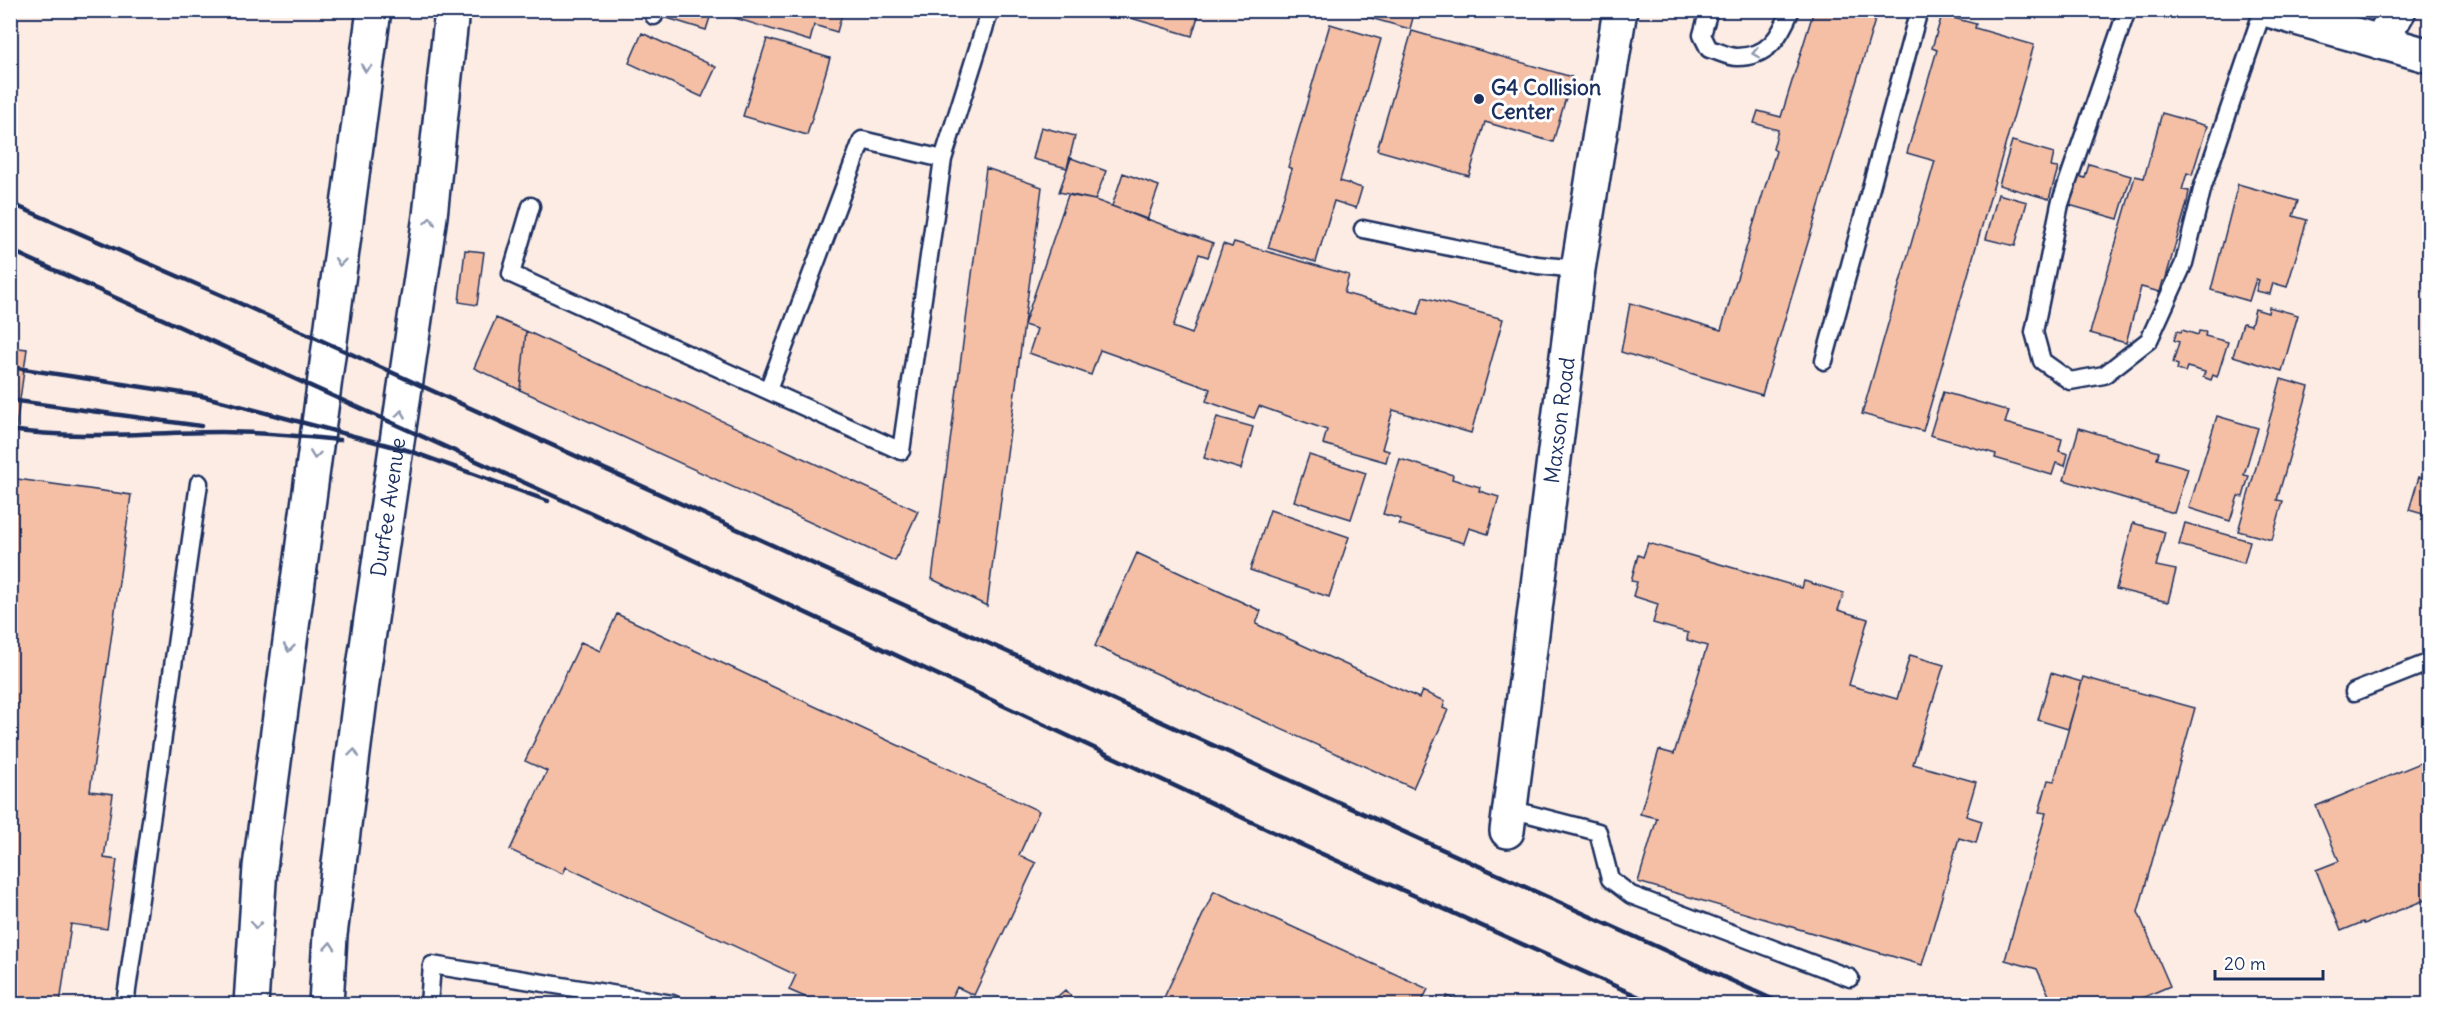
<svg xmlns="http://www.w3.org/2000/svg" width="2440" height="1015" viewBox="0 0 2440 1015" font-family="Delius,sans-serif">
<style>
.building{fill:#f4bfa5;stroke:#1b2f5e;stroke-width:1.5}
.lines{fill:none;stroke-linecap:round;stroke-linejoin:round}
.service-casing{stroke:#1b2f5e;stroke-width:21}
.minor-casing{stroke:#1b2f5e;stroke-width:38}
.secondary-casing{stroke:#1b2f5e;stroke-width:38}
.primary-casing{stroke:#1b2f5e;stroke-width:38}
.service{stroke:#fff;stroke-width:16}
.minor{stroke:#fff;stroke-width:33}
.secondary{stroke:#fff;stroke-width:33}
.primary{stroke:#fff;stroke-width:33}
.rail{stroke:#1b2f5e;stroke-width:4.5}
.oneway{stroke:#8d97ae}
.poi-dot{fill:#1b2f5e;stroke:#fff;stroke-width:2}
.labels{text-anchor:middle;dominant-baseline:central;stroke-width:6;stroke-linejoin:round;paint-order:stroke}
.poi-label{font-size:21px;font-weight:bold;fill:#1b2f5e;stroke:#fff;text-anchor:start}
.street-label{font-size:21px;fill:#1b2f5e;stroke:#fff}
</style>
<rect width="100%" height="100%" fill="#fcece4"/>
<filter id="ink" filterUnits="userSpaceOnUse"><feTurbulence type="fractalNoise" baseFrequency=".0167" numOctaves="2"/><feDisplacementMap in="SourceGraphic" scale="12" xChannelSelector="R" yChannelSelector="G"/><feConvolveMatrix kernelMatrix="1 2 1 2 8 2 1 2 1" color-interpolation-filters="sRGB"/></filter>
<g filter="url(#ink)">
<path class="building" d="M 670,10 L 843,10 L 837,32 L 814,25 L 810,41 L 712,11 L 706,30 L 667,18 Z
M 1104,10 L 1200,10 L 1192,36 Z
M 1342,10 L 1415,10 L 1410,29 Z
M 1814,10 L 1878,10 L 1762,395 L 1621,352 L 1630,303 L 1721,330 L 1776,151 L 1773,149 L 1778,130 L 1754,123 L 1758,111 L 1781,117 Z
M 1942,15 L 1976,24 L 1975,28 L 2034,45 L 1923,431 L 1862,414 L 1935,161 L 1907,153 L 1937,50 L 1932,48 Z
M 1330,24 L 1381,39 L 1340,181 L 1362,188 L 1356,208 L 1334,201 L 1316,262 L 1268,248 L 1292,169 L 1288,167 Z
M 1412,31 L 1572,77 L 1553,142 L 1485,122 L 1469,176 L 1377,150 Z
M 642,33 L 716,67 L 702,97 L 629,63 Z
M 767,39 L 830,58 L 807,135 L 743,116 Z
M 2162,113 L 2207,126 L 2192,175 L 2187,173 L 2182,190 L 2189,191 L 2187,203 L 2165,281 L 2163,281 L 2160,292 L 2141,287 L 2126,343 L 2090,333 L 2135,176 L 2144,178 Z
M 1041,127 L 1075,136 L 1067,168 L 1033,159 Z
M 2012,141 L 2054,153 L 2051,167 L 2058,168 L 2049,199 L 1999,185 Z
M 1071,158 L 1106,171 L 1095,200 L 1059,192 Z
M 2089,164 L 2131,176 L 2118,219 L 2069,205 L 2077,176 L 2085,178 Z
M 986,168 L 1042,187 L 987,606 L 932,579 Z
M 1123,173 L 1159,186 L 1147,220 L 1112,206 Z
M 2238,184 L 2298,201 L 2293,216 L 2307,220 L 2287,287 L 2273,283 L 2270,294 L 2256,291 L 2259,280 L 2256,279 L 2249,301 L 2211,290 Z
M 1998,194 L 2027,202 L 2015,246 L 1986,239 Z
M 1068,195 L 1095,200 L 1213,243 L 1208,257 L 1199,254 L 1173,327 L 1192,334 L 1223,244 L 1232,247 L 1234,242 L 1349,275 L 1344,293 L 1418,314 L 1423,297 L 1503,319 L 1471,433 L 1393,410 L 1382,449 L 1389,451 L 1386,462 L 1323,444 L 1327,430 L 1259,406 L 1254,418 L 1206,401 L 1210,389 L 1100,350 L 1091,375 L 1029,353 L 1037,329 L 1024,325 Z
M 465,250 L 484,252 L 477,305 L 459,302 Z
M 2269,307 L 2298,315 L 2282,371 L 2233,356 L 2243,323 L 2251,325 L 2255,309 L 2268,313 Z
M 496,318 L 526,331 L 520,390 L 474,368 Z
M 2182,330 L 2198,335 L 2199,331 L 2206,332 L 2205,336 L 2228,342 L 2217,377 L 2213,375 L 2211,380 L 2203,377 L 2205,372 L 2187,367 L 2185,372 L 2177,370 L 2178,365 L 2173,363 L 2179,342 L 2174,340 L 2177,331 L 2181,332 Z
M 526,331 L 918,511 L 895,561 L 520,390 Z
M 10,347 L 27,349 L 10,471 Z
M 2281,379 L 2309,387 L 2277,500 L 2283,501 L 2272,540 L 2238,531 Z
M 1943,392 L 2009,411 L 2005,423 L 2062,439 L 2059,451 L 2068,454 L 2065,466 L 2056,463 L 2052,475 L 1995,458 L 1996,454 L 1930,435 Z
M 2217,416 L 2258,428 L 2244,475 L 2249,476 L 2243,497 L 2238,496 L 2230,521 L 2189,508 Z
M 1217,417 L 1253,427 L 1241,469 L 1204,458 Z
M 2079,428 L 2159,452 L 2157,459 L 2188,468 L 2174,513 L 2064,480 Z
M 1309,455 L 1366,473 L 1351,519 L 1294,501 Z
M 1400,459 L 1453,475 L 1452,479 L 1480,487 L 1479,491 L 1499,497 L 1488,534 L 1469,528 L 1464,543 L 1399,524 L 1401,519 L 1383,514 Z
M 2430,474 L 2430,516 L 2409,510 L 2419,477 L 2428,479 Z
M 17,479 L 131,495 L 90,791 L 113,794 L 104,858 L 117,860 L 107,929 L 71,924 L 60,1004 L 10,1004 L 10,529 Z
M 1270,510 L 1349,537 L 1329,597 L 1250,570 Z
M 2133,523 L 2165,532 L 2156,566 L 2176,570 L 2168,602 L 2116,589 Z
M 2185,523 L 2250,541 L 2244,563 L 2179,545 Z
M 1648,543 L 1802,588 L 1804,581 L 1844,593 L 1838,610 L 1868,619 L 1849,685 L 1897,699 L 1910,655 L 1944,665 L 1913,764 L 1976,782 L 1966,816 L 1982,821 L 1976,843 L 1959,838 L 1922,965 L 1638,882 L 1657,818 L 1640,814 L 1659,750 L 1674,754 L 1707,646 L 1687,640 L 1688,633 L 1653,623 L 1658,604 L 1633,596 L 1637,582 L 1631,581 L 1638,555 L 1643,557 Z
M 1137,553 L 1261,611 L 1256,624 L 1419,698 L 1422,691 L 1445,701 L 1443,708 L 1448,710 L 1413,788 L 1095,646 Z
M 617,614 L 1039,811 L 1019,855 L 1036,863 L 974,995 L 957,987 L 949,1004 L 821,1004 L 789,990 L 796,975 L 566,867 L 563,874 L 510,850 L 547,771 L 525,761 L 581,642 L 600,651 Z
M 2051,673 L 2082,682 L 2068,729 L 2038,720 Z
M 2083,677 L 2195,708 L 2138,912 L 2170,986 L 2128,1004 L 2053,1004 L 2037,969 L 2005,960 L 2046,813 L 2039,812 L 2048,780 L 2054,781 Z
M 2430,759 L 2430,898 L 2364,924 L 2363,922 L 2341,931 L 2316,870 L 2339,861 L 2316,806 Z
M 1214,891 L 1428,989 L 1421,1003 L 1424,1004 L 1161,1004 Z
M 1065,990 L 1078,1004 L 1049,1004 Z
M 1447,996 L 1465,1004 L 1443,1004 Z"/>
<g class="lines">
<defs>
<path id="service" d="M 1709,10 L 1702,35 L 1709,49 C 1718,51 1728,57 1737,57 C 1769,57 1780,36 1791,10
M 2127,10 L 2060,204 L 2034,332 L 2042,361 L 2070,381 L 2104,375 L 2149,340 L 2184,263 L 2203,186 L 2263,10
M 654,16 L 655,10
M 531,206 L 511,274 L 901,451 L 943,159 L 990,10
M 1363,229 L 1537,265 L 1578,269
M 1824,361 L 1919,10
M 768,390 L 862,140 L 943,159
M 2354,692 L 2430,662
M 1510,809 L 1598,832 L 1610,879 L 1631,895 L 1850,978
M 125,1004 L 199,483
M 429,1004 L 432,965 L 673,1004"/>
<g id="minor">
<path d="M 2380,42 L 2399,10"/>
<path id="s1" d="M 1507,831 L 1578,269 L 1620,10"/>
</g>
<g id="secondary">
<path d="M 251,1004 L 260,867 L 374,10"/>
<path id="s2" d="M 326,1004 L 330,935 L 364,667 L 430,216 L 452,10"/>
</g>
<path id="primary" d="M 2268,10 L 2430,56"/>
</defs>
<use href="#service" class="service-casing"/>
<use href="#minor" class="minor-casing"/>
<use href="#secondary" class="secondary-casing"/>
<use href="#primary" class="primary-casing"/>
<use href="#service" class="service"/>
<use href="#minor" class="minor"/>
<use href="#secondary" class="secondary"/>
<use href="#primary" class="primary"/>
<path class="rail" d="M 10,203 L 228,298 L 1783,1004
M 10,250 L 629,530 L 1271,831 L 1655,1004
M 10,367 L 202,396 L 410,451 L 548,501
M 10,400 L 201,426
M 10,430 C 81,440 150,432 221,432 C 261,432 300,436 340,440"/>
</g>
<defs><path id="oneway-chevron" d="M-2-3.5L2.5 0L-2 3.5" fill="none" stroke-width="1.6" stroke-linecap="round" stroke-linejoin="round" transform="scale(1.5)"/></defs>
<g class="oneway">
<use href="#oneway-chevron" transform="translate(1756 53) rotate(168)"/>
<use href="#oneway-chevron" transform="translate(366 68) rotate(98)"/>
<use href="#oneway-chevron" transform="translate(430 221) rotate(-82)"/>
<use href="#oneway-chevron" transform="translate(340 262) rotate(97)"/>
<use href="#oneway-chevron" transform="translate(401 414) rotate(-82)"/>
<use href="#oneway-chevron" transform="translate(315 455) rotate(97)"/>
<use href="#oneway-chevron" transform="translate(289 648) rotate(97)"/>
<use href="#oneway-chevron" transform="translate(354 753) rotate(-83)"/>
<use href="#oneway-chevron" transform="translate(256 925) rotate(94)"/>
<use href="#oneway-chevron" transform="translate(330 946) rotate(-86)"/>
</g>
</g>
<circle class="poi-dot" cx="1479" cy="99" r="6"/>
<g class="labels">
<g class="poi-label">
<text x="1491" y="87">G4 Collision<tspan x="1491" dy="24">Center</tspan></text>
</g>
<g class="street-label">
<text stroke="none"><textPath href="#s1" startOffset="414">Maxson Road</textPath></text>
<text stroke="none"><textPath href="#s2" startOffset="501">Durfee Avenue</textPath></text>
</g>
</g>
<rect width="2440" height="1015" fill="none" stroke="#fff" stroke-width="36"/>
<rect x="18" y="18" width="2404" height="979" fill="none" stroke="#1b2f5e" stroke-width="2" filter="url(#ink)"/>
<path d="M2215 970v9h108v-9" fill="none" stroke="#1b2f5e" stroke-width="3"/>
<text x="2224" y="970" font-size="18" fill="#1b2f5e" stroke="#ffffff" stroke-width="4.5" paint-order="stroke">20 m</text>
</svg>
